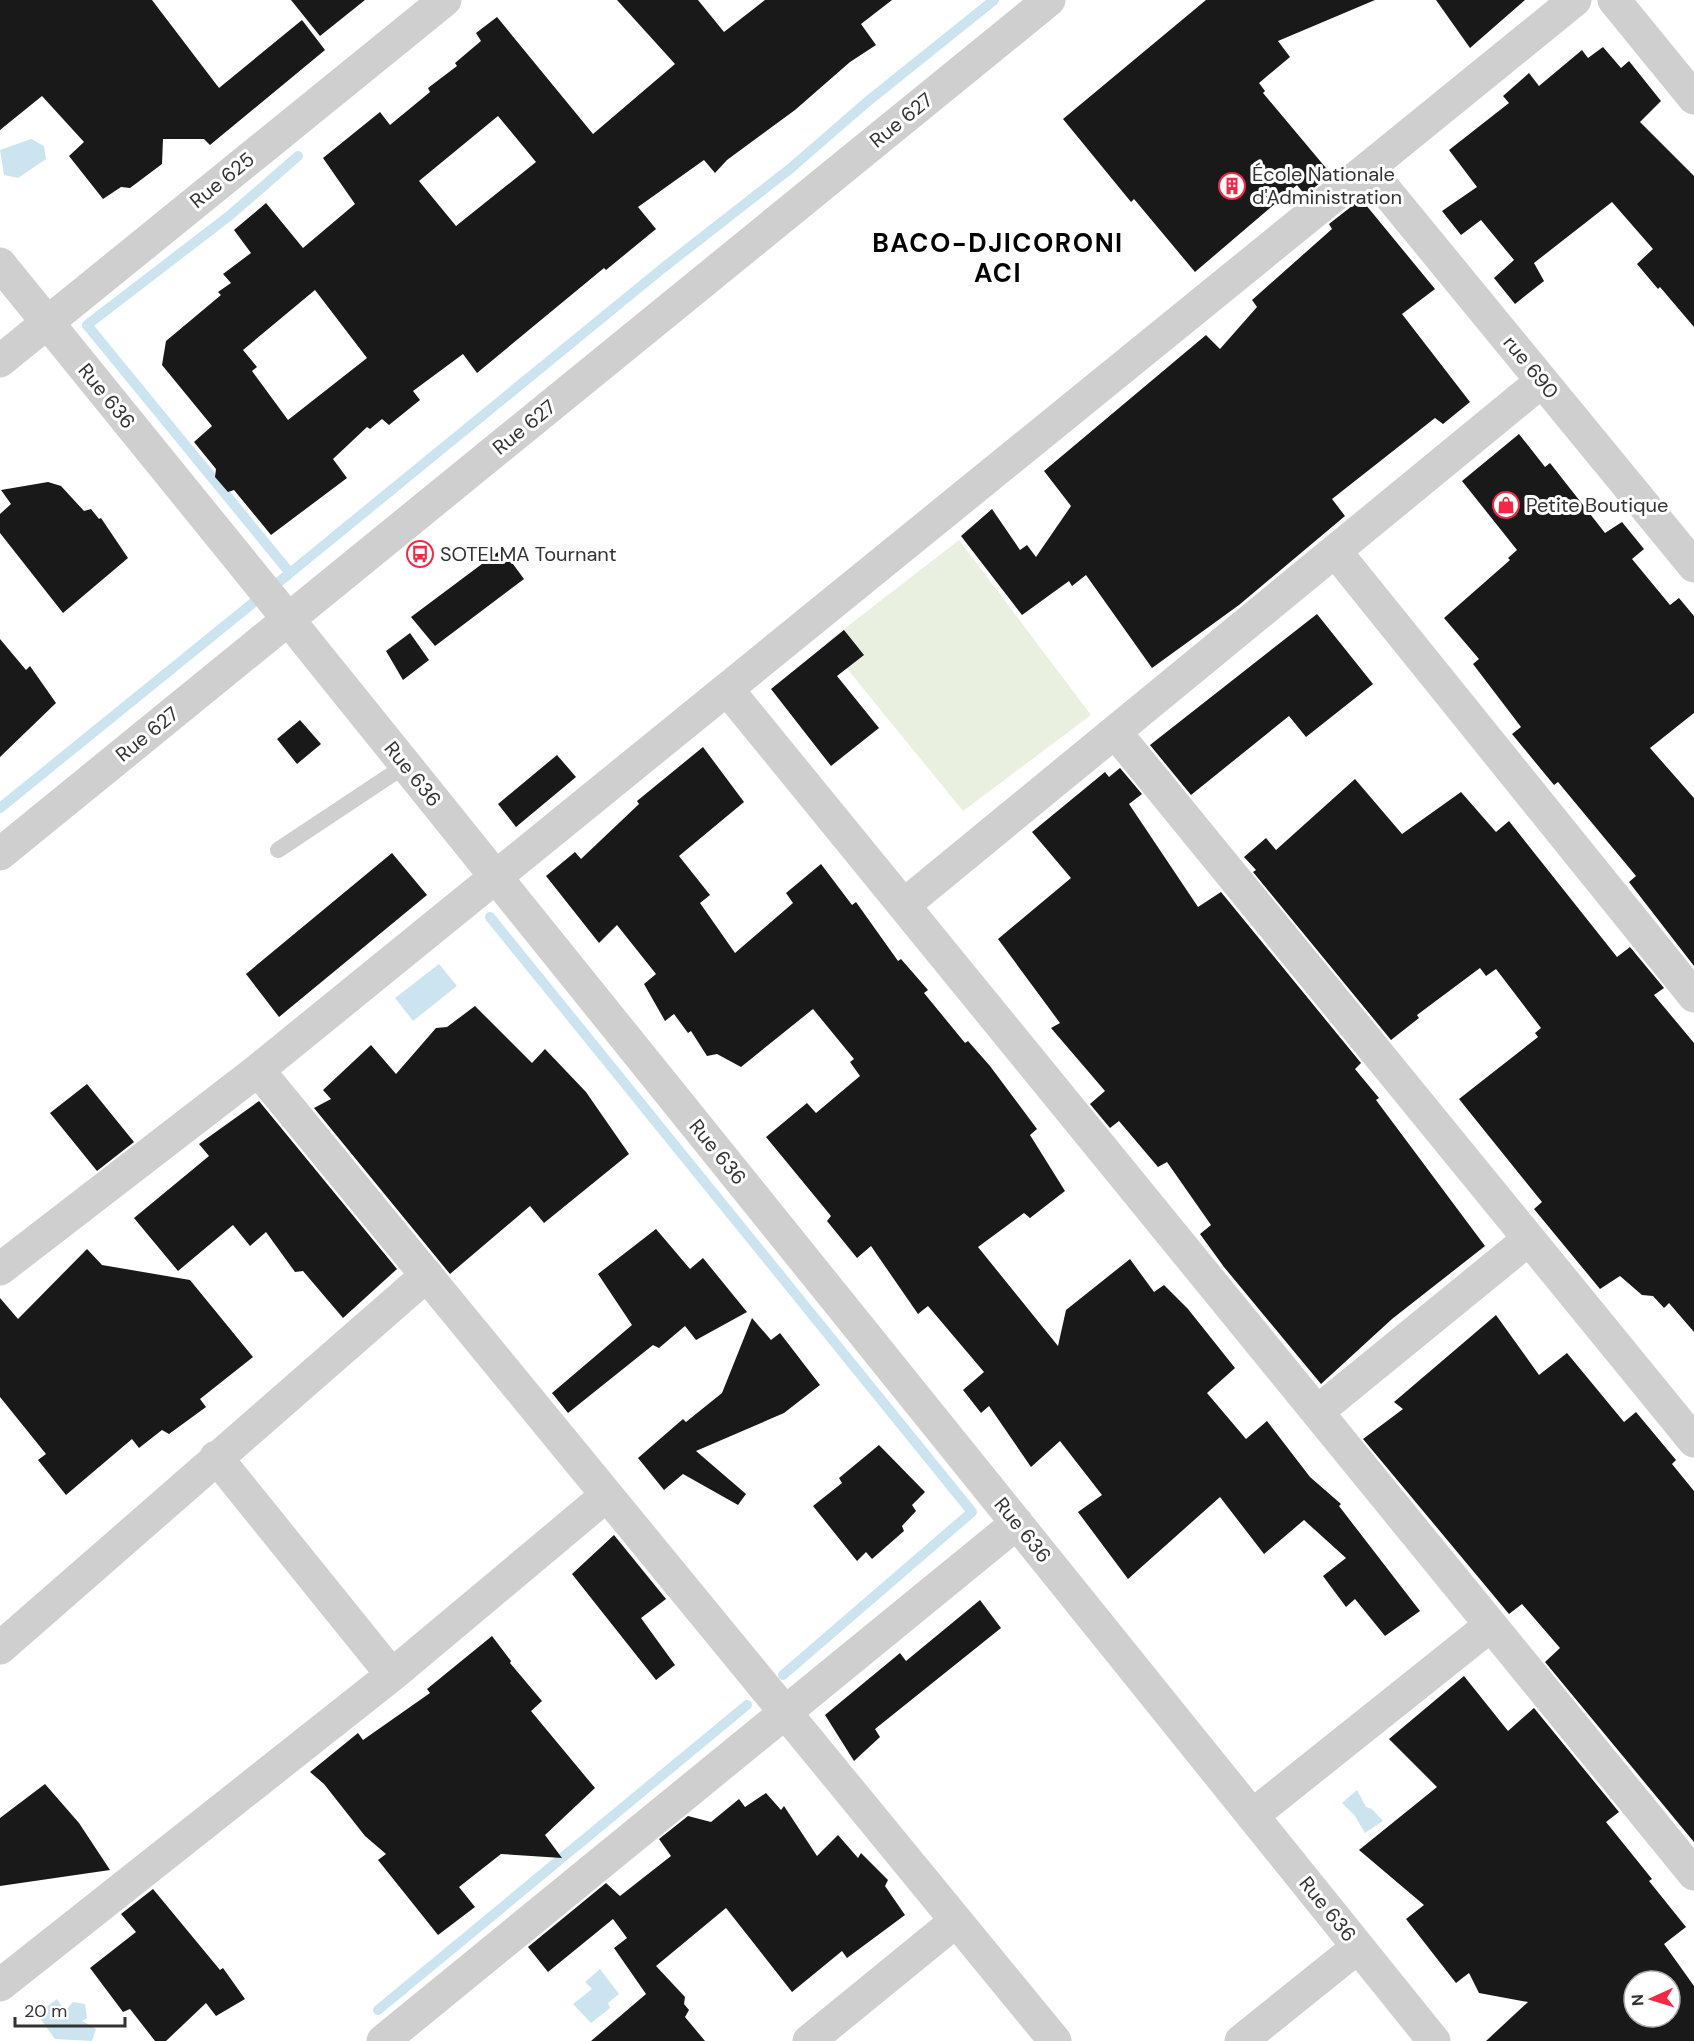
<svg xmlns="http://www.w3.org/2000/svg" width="1694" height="2041" viewBox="0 0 1694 2041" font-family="'DM Sans',sans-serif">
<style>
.green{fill:#e9f0df}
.water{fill:#cbe4f0}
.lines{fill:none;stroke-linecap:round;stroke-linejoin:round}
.stream{stroke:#cbe4f0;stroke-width:10}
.building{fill:#191919;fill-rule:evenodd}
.service{stroke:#cfcfcf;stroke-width:16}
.minor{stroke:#cfcfcf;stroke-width:33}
.tertiary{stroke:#cfcfcf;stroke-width:33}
.labels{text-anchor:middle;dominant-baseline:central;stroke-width:6;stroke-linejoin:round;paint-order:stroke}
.street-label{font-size:20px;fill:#323232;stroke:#fff}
.poi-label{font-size:20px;fill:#323232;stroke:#fff;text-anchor:start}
.district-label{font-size:26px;font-weight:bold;letter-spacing:1.5px;fill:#000;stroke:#fff}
</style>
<rect width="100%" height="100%" fill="#fff"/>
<path class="green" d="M 959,540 L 1091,715 L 963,811 L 826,643 Z"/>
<path class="water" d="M 31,139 L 44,146 L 46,159 L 18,178 L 4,175 L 0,150 Z
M 439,964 L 457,986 L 413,1021 L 395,998 Z
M 1357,1790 L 1366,1807 L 1372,1809 L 1383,1821 L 1365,1833 L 1355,1816 L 1342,1803 Z
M 600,1969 L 619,1994 L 608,2003 L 610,2008 L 591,2023 L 573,2004 L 592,1989 L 585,1982 Z
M 57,1999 L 65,2011 L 73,2002 L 85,2004 L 87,2018 L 82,2021 L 96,2029 L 92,2041 L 55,2039 L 37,2014 Z"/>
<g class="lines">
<path class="stream" d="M 290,573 L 663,268 L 791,168 L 867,102 L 994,0
M 0,808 L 290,573 L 87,325 L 229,216 L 298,156
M 490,917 L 972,1512 L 783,1675
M 378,2010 L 747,1705"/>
</g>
<path class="building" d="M 0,0 L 152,0 L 219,88 L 302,20 L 325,50 L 210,145 L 204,139 L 163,139 L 162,164 L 130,188 L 121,187 L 103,199 L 69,156 L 84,142 L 42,96 L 0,130 Z
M 291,0 L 365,0 L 320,36 Z
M 617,0 L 698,0 L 724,32 L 765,0 L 892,0 L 861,24 L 876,45 L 850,62 L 795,110 L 727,160 L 715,173 L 704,160 L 638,207 L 656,229 L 606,270 L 604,268 L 477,373 L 463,354 L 413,391 L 420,400 L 389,425 L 382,419 L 370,429 L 367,427 L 333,459 L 347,478 L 271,535 L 234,490 L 228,492 L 215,477 L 216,469 L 194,442 L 212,426 L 162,365 L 166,341 L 221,295 L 218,292 L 231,283 L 223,274 L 251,253 L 234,230 L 266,203 L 303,248 L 355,204 L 323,158 L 380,112 L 390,125 L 430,92 L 428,88 L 457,66 L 455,63 L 481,41 L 476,33 L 497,17 L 593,134 L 675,64 ZM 498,116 L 536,162 L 456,226 L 419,181 ZM 315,290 L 367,358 L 288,420 L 252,371 L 257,367 L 243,350 Z
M 1206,0 L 1375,0 L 1278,41 L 1290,57 L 1259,83 L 1265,91 L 1263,93 L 1331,174 L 1305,195 L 1297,185 L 1195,272 L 1134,199 L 1131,202 L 1063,119 Z
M 1436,0 L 1525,0 L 1470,48 Z
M 1603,47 L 1621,68 L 1629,61 L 1661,101 L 1640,122 L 1694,176 L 1694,327 L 1660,287 L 1658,289 L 1637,264 L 1653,249 L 1612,202 L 1534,263 L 1544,281 L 1515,304 L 1494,278 L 1514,260 L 1481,220 L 1461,235 L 1442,211 L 1477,187 L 1449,150 L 1509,103 L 1503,96 L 1529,73 L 1539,86 L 1582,50 L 1588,58 Z
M 1361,199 L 1435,289 L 1402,314 L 1470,402 L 1443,424 L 1435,418 L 1332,499 L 1345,516 L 1239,605 L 1152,668 L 1086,575 L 1072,586 L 1069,581 L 1022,615 L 961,536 L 992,509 L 1020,550 L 1027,545 L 1036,557 L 1071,506 L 1044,471 L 1206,335 L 1220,349 L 1257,307 L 1252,300 L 1332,229 L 1329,224 Z
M 1519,434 L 1545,467 L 1550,463 L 1605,533 L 1622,522 L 1644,549 L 1632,559 L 1670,605 L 1679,598 L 1694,616 L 1694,713 L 1650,748 L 1694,798 L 1694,966 L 1629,882 L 1636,876 L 1558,782 L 1554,785 L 1512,734 L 1521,727 L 1473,664 L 1479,659 L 1444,618 L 1510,560 L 1508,558 L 1517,550 L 1462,481 Z
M 48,482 L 61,486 L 84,511 L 91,509 L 99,519 L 101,518 L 128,558 L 63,613 L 0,533 L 0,514 L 11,504 L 1,490 Z
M 502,549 L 524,579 L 435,646 L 411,617 Z
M 1317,614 L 1373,684 L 1306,737 L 1289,716 L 1191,795 L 1150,745 Z
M 844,630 L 864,655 L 837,676 L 879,728 L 831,766 L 771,689 Z
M 410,633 L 429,660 L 403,680 L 386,651 Z
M 0,639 L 26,670 L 30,666 L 56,703 L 0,757 Z
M 300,720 L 321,744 L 297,764 L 277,739 Z
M 703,747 L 744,802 L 679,856 L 710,895 L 700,903 L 735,953 L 793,903 L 786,893 L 821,864 L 852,905 L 856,902 L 898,961 L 901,959 L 928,990 L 924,993 L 965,1043 L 968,1041 L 990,1066 L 1037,1129 L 1030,1135 L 1065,1191 L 1030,1218 L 1024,1213 L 978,1247 L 1058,1346 L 1066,1310 L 1130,1259 L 1154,1292 L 1164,1285 L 1188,1309 L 1235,1368 L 1207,1393 L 1246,1439 L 1267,1421 L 1310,1477 L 1341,1504 L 1339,1506 L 1420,1611 L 1385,1636 L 1355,1599 L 1346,1607 L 1323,1576 L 1346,1558 L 1304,1520 L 1264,1554 L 1220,1497 L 1128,1579 L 1078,1512 L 1102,1495 L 1060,1441 L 1031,1467 L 989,1406 L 981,1413 L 963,1390 L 984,1372 L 928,1306 L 918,1314 L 871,1246 L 857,1258 L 827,1221 L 831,1216 L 766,1137 L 807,1103 L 816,1113 L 860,1076 L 850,1062 L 854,1059 L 813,1009 L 741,1067 L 717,1054 L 707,1056 L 691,1031 L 688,1033 L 674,1014 L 665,1021 L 644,984 L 656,974 L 617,925 L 599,943 L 546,876 L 575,852 L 581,859 L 639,804 L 637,801 Z
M 557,755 L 576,777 L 516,827 L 498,804 Z
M 1120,768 L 1142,794 L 1129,804 L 1198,907 L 1221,892 L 1361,1063 L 1355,1069 L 1379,1098 L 1376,1100 L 1485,1246 L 1392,1319 L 1321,1384 L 1224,1267 L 1200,1234 L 1211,1225 L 1167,1162 L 1158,1167 L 1119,1121 L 1110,1128 L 1090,1104 L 1105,1091 L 1051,1028 L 1060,1023 L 998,939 L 1071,878 L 1032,832 L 1105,772 L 1109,777 Z
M 1355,779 L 1402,834 L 1461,792 L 1496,832 L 1509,821 L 1617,957 L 1630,947 L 1664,988 L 1654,995 L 1694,1043 L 1694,1332 L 1669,1303 L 1664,1308 L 1653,1296 L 1642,1295 L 1620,1276 L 1600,1289 L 1534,1209 L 1542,1202 L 1459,1099 L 1538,1037 L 1535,1033 L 1541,1028 L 1496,969 L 1486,976 L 1480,968 L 1417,1015 L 1419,1018 L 1391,1040 L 1253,872 L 1256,870 L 1244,857 L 1266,838 L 1276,850 Z
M 392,853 L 427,895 L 279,1017 L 246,974 Z
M 475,1006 L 532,1063 L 545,1049 L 586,1092 L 629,1154 L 544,1223 L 530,1206 L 450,1274 L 314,1108 L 331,1099 L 323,1090 L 371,1045 L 396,1074 L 436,1028 L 447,1027 Z
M 87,1084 L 134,1142 L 97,1171 L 50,1113 Z
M 259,1101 L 397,1269 L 343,1318 L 303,1271 L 295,1272 L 266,1232 L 250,1246 L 233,1225 L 178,1271 L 134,1218 L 209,1156 L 199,1144 Z
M 656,1229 L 690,1269 L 703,1258 L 747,1312 L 696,1340 L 685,1326 L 659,1348 L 653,1345 L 568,1413 L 552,1393 L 632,1325 L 598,1274 Z
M 87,1249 L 102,1265 L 190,1280 L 253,1357 L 200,1399 L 206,1407 L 169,1434 L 162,1430 L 139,1448 L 132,1439 L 66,1495 L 38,1460 L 46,1454 L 0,1397 L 0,1298 L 18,1319 Z
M 1496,1315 L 1539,1375 L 1567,1353 L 1624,1422 L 1636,1412 L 1676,1460 L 1672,1464 L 1694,1491 L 1694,1842 L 1545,1662 L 1560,1648 L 1522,1604 L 1509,1614 L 1363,1439 L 1403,1409 L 1394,1402 Z
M 752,1318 L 771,1340 L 780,1333 L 820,1385 L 784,1413 L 696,1451 L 746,1494 L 738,1505 L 683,1474 L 664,1490 L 638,1458 L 683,1419 L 686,1422 L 722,1393 Z
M 879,1445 L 925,1492 L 912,1505 L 916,1511 L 902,1526 L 904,1531 L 872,1559 L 866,1552 L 857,1561 L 813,1506 L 842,1483 L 839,1478 Z
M 614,1535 L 666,1599 L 641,1618 L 675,1665 L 656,1680 L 572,1574 Z
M 980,1600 L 1001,1628 L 875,1729 L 880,1737 L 854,1761 L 825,1715 L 900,1653 L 906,1661 Z
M 492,1636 L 511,1661 L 510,1663 L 542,1701 L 531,1711 L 595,1788 L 545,1835 L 562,1858 L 501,1854 L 459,1887 L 475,1907 L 438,1935 L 378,1860 L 386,1854 L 365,1836 L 324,1784 L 310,1772 L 358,1733 L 363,1740 L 430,1693 L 427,1689 Z
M 1464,1676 L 1508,1731 L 1534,1708 L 1619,1812 L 1606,1822 L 1652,1879 L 1649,1881 L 1686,1927 L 1664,1944 L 1694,1986 L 1694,2041 L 1486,2041 L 1528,2002 L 1479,1993 L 1469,1973 L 1456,1983 L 1406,1919 L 1424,1905 L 1359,1850 L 1437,1787 L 1389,1739 ZM 1634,1981 L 1670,1981 L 1670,2017 L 1634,2017 Z
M 45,1784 L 79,1823 L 110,1870 L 0,1886 L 0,1818 Z
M 766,1793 L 781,1810 L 784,1806 L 817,1856 L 838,1835 L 858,1858 L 861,1853 L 888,1880 L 885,1886 L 905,1915 L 847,1958 L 842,1951 L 792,1992 L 726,1908 L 656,1966 L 685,1997 L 684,2004 L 689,2010 L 685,2017 L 705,2041 L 591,2041 L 646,1994 L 614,1948 L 627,1938 L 613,1919 L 548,1972 L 528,1947 L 606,1883 L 620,1896 L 671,1856 L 659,1839 L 688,1816 L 711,1822 L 739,1799 L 745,1807 Z
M 153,1889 L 220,1970 L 223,1968 L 245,1999 L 216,2016 L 206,2003 L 166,2041 L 155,2041 L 130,2009 L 123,2012 L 90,1968 L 136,1932 L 121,1914 Z"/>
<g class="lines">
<path class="service" d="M 278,850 L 406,765"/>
<path class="minor" d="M 1614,0 L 1694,98
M 1368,169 L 1694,566
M 0,361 L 445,0
M 1335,551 L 1694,996
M 288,619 L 1434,2041
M 727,689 L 1694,1874
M 1115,732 L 1694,1441
M 904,905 L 1542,381
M 258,1070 L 1055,2041
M 0,1269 L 258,1070 L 1575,0
M 1317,1412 L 1529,1239
M 216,1457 L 392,1675
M 0,1648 L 427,1275
M 1253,1815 L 1491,1625
M 0,1985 L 392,1675 L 607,1495
M 383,2041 L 1017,1523
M 809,2041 L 956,1921
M 1241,2041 L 1358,1947"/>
<path class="tertiary" d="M 0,264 L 288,619
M 0,854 L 1049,0"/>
</g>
<defs>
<symbol id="building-ring" viewBox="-11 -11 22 22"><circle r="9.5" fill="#fff" stroke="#f62744" stroke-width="1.5"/><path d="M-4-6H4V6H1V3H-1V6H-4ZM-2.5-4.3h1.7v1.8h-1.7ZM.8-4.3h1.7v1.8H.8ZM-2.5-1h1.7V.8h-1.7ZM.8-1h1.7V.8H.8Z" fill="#f62744"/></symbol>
<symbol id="shop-ring" viewBox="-11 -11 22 22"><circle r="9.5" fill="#fff" stroke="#f62744" stroke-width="1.5"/><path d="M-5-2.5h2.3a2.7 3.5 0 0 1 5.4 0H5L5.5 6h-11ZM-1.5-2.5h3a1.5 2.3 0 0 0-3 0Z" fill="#f62744"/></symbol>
<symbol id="bus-ring" viewBox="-11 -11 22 22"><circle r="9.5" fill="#fff" stroke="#f62744" stroke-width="1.5"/><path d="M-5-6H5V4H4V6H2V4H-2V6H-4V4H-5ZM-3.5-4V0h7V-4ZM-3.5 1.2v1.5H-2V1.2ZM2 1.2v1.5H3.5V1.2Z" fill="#f62744"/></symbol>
</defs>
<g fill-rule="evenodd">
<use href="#building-ring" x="1217" y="171" width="30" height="30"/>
<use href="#shop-ring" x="1491" y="490" width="30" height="30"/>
<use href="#bus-ring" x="405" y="539" width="30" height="30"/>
</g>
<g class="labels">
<g class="street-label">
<text transform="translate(901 120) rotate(-39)">Rue 627</text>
<text transform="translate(222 180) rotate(-39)">Rue 625</text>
<text transform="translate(1531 367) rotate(51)">rue 690</text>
<text transform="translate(107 396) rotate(51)">Rue 636</text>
<text transform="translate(524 427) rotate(-39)">Rue 627</text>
<text transform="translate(147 734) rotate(-39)">Rue 627</text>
<text transform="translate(413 774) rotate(51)">Rue 636</text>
<text transform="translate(718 1152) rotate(51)">Rue 636</text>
<text transform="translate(1023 1530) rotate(51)">Rue 636</text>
<text transform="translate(1328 1909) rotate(51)">Rue 636</text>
</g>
<g class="poi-label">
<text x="1252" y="174">École Nationale<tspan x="1252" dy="23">d'Administration</tspan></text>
<text x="1526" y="505">Petite Boutique</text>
<text x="440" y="554">SOTELMA Tournant</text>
</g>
<g class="district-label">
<text x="998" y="243">BACO-DJICORONI<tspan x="998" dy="30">ACI</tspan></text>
</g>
</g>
<g transform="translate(1652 1999) rotate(266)"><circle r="28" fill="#ffffff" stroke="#adadad" stroke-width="1.5"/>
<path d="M0-4.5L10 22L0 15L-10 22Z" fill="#f62744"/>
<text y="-9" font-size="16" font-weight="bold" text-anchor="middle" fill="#323232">N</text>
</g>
<path d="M15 2017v9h110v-9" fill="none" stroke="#323232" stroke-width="3"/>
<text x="24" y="2017" font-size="18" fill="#323232" stroke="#ffffff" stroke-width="4.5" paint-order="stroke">20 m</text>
</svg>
